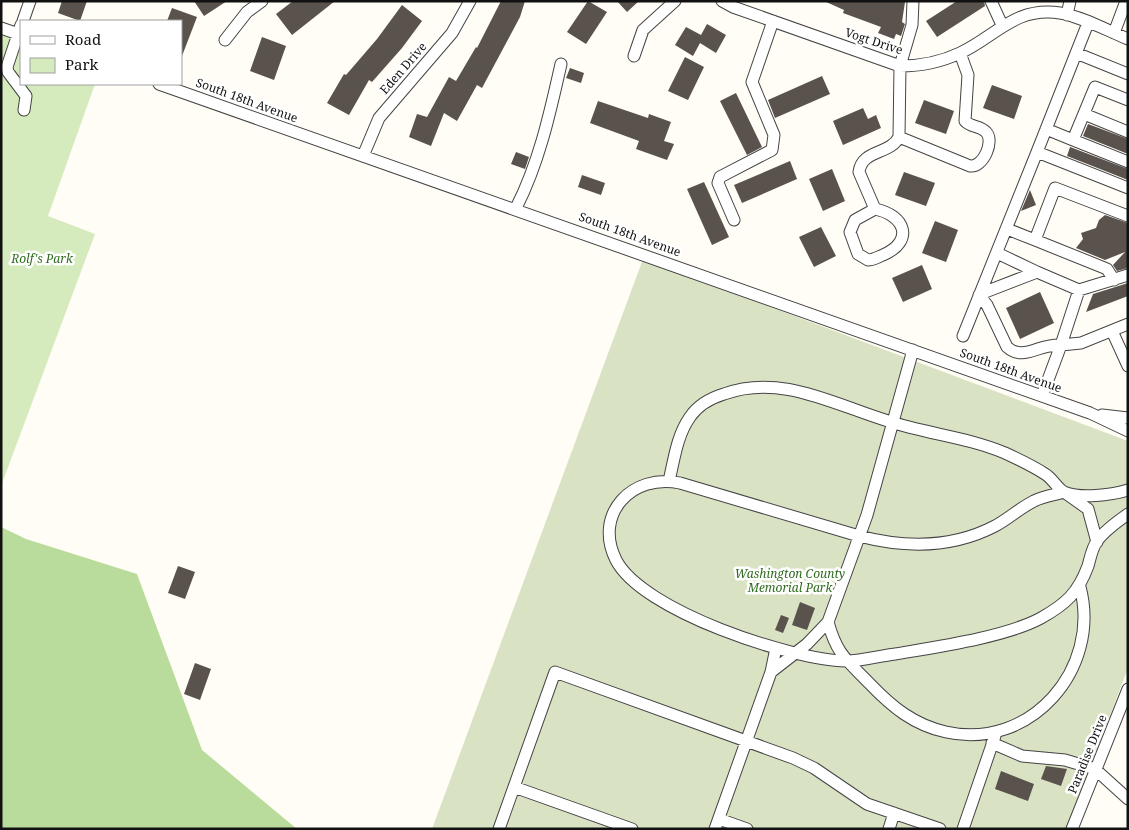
<svg xmlns="http://www.w3.org/2000/svg" width="1129" height="830" viewBox="0 0 1129 830" font-family="'Noto Serif',serif">
<style>
.green{fill:#d5ebbd}
.forest{fill:#b9dc9c}
.cemetery{fill:#d9e3c4}
.building{fill:#5a524d}
.lines{fill:none;stroke-linecap:round;stroke-linejoin:round}
.minor-casing{stroke:#444;stroke-width:13}
.minor{stroke:#fff;stroke-width:11}
.labels{text-anchor:middle;dominant-baseline:central;stroke-width:5;stroke-linejoin:round;paint-order:stroke}
.street-label{font-size:12px;fill:#111;stroke:#fff}
.park-label{font-size:12px;font-style:italic;fill:#2f6b1f;stroke:#fff}
</style>
<rect width="100%" height="100%" fill="#fffdf5"/>
<path class="green" d="M 1,33 L 21,40 L 21,84 L 95,84 L 48,216 L 95,234 L 1,486 Z"/>
<path class="forest" d="M 1,527 L 26,539 L 137,574 L 202,750 L 297,829 L 1,829 Z"/>
<path class="cemetery" d="M 643,259 L 1128,441 L 1128,668 L 1067,829 L 432,829 Z"/>
<path class="building" d="M 62,1 L 87,1 L 80,21 L 58,13 Z
M 194,1 L 227,1 L 204,16 Z
M 293,1 L 335,1 L 292,35 L 276,14 Z
M 501,1 L 525,1 L 520,17 L 482,88 L 477,85 L 457,121 L 444,113 L 431,146 L 409,137 L 417,114 L 427,117 L 449,77 L 456,81 L 476,47 L 477,48 Z
M 588,1 L 607,12 L 586,44 L 567,32 Z
M 617,1 L 639,1 L 627,12 Z
M 824,1 L 905,2 L 902,22 L 905,24 L 901,36 L 896,34 L 894,39 L 878,33 L 881,27 L 843,13 L 844,10 Z
M 957,1 L 984,1 L 985,6 L 937,37 L 926,21 Z
M 402,5 L 422,21 L 402,48 L 372,82 L 369,80 L 349,115 L 327,103 L 344,74 L 346,75 L 377,39 Z
M 172,8 L 197,17 L 182,56 L 181,21 L 167,21 Z
M 707,24 L 726,35 L 716,53 L 700,43 L 693,56 L 675,45 L 686,27 L 701,35 Z
M 262,37 L 286,46 L 274,80 L 250,71 Z
M 685,57 L 704,67 L 688,100 L 668,91 Z
M 570,68 L 584,73 L 581,83 L 566,78 Z
M 822,76 L 830,94 L 775,118 L 768,100 Z
M 992,85 L 1022,96 L 1014,119 L 983,108 Z
M 736,93 L 762,147 L 747,155 L 720,101 Z
M 924,100 L 954,111 L 946,134 L 915,123 Z
M 598,101 L 648,118 L 649,114 L 671,122 L 664,141 L 674,144 L 667,160 L 636,149 L 639,141 L 590,123 Z
M 863,108 L 868,119 L 876,115 L 881,128 L 843,145 L 833,121 Z
M 1088,124 L 1128,139 L 1128,154 L 1083,136 Z
M 1070,147 L 1128,169 L 1128,180 L 1067,156 Z
M 516,152 L 529,157 L 525,169 L 511,164 Z
M 790,161 L 797,179 L 742,203 L 734,185 Z
M 832,169 L 845,201 L 823,211 L 809,179 Z
M 904,172 L 935,183 L 926,206 L 895,195 Z
M 582,175 L 605,183 L 601,195 L 578,187 Z
M 704,182 L 729,237 L 712,245 L 687,189 Z
M 1030,190 L 1036,205 L 1021,211 Z
M 1105,215 L 1128,223 L 1128,268 L 1117,271 L 1113,265 L 1125,252 L 1105,260 L 1076,248 L 1083,239 L 1081,233 L 1096,228 L 1099,220 Z
M 935,221 L 958,230 L 946,262 L 922,253 Z
M 821,227 L 836,256 L 814,267 L 799,237 Z
M 922,265 L 932,289 L 903,302 L 892,278 Z
M 1128,283 L 1128,296 L 1086,312 L 1093,294 Z
M 1040,292 L 1054,323 L 1020,339 L 1006,308 Z
M 178,566 L 195,572 L 185,599 L 168,593 Z
M 800,602 L 815,608 L 807,630 L 792,625 Z
M 781,615 L 789,618 L 783,633 L 775,630 Z
M 195,663 L 211,669 L 200,700 L 184,694 Z
M 1046,766 L 1067,769 L 1061,786 L 1041,779 Z
M 1001,771 L 1034,784 L 1028,801 L 995,789 Z"/>
<g class="lines">
<defs>
<path id="minor" d="M 722,1 L 733,7 L 900,66 C 921,66 941,62 960,53 C 995,37 1015,6 1060,13 C 1083,17 1106,30 1128,39
M 991,1 L 1002,25
M 1067,15 L 1070,1
M 23,21 L 30,1
M 1088,23 L 1037,152 L 1128,188
M 21,25 L 7,67 L 8,72 L 26,96 L 24,110
M 1,28 L 21,35
M 1114,33 L 1126,1
M 225,40 L 247,12 L 262,1
M 1076,53 L 1128,74
M 634,56 L 643,30 L 675,1
M 159,84 L 1090,413 L 1128,431
M 1128,100 L 1095,87 L 1073,140 L 1128,162
M 1084,114 L 1128,132
M 1046,129 L 1073,140
M 899,137 L 970,166 C 983,168 995,141 986,132 C 981,126 970,127 965,121 L 968,75 L 960,53
M 363,156 L 379,118 L 452,33 L 470,1
M 516,208 C 539,163 550,113 561,64
M 875,209 C 905,215 915,241 883,255 C 878,257 873,260 868,260 L 858,254 L 850,232 L 855,220 L 875,209 L 859,172 C 862,149 890,155 899,137 L 900,66 L 912,25 L 913,1
M 734,220 L 718,183 L 720,177 L 772,150 L 774,135 L 752,82 L 773,21
M 1007,229 L 1035,240
M 997,253 L 1037,272
M 1114,280 L 1107,269 L 1035,240 L 1055,188 L 1128,216
M 980,294 L 1037,272 L 1079,290
M 979,295 L 987,305 L 1007,347 C 1024,362 1039,343 1061,345 L 1079,290 L 1128,275
M 1112,331 L 1128,366
M 963,336 L 1037,152
M 1042,396 L 1061,345 L 1081,343 L 1128,324
M 1102,415 L 1128,418
M 669,481 C 674,460 677,435 690,417 C 698,405 711,398 724,394 C 780,373 835,405 888,421 C 927,434 967,437 1005,453 C 1018,459 1033,466 1045,474 C 1052,478 1058,489 1064,492 C 1081,499 1111,495 1128,490
M 1097,542 L 1088,509 L 1064,492 C 1054,495 1043,496 1034,501 C 1020,508 1008,519 995,526 C 951,549 905,548 859,536 L 680,483 C 632,473 593,514 616,560 C 642,611 792,660 846,661 C 863,661 878,656 895,654 C 936,647 1006,637 1041,618 C 1066,604 1078,593 1088,566 C 1090,559 1092,548 1097,541 C 1104,531 1118,521 1128,514
M 828,622 C 837,655 847,660 870,684 C 892,707 914,725 946,732 C 1030,751 1102,669 1080,587
M 771,672 L 807,644 L 828,622 L 867,515 L 913,350
M 992,743 L 1022,756 L 1065,760 L 1095,769 L 1128,799
M 514,787 L 632,829
M 719,819 L 747,829
M 499,829 L 555,672 L 793,758 L 814,768 L 867,804 L 940,829
M 715,829 L 771,672 L 776,648
M 889,829 L 894,813
M 963,829 L 995,736
M 1072,829 L 1128,689"/>
</defs>
<use href="#minor" class="minor-casing"/>
<use href="#minor" class="minor"/>
</g>
<g class="labels">
<g class="street-label">
<text transform="translate(874 41) rotate(18)">Vogt Drive</text>
<text transform="translate(403 68) rotate(-49)">Eden Drive</text>
<text transform="translate(247 100) rotate(20)">South 18th Avenue</text>
<text transform="translate(630 234) rotate(20)">South 18th Avenue</text>
<text transform="translate(1011 370) rotate(20)">South 18th Avenue</text>
<text transform="translate(1087 754) rotate(-68)">Paradise Drive</text>
</g>
<g class="park-label">
<text x="42" y="258">Rolf's Park</text>
<text x="790" y="573">Washington County<tspan x="790" dy="14">Memorial Park</tspan></text>
</g>
</g>
<rect width="1129" height="830" fill="none" stroke="#111111" stroke-width="5"/>
<rect x="20" y="20" width="162" height="65" fill="#ffffff" stroke="#a0a0a0"/>
<rect x="30" y="36" width="25" height="8" fill="#ffffff" stroke="#a0a0a0"/>
<text x="65" y="45" font-size="15" fill="#111111">Road</text>
<rect x="30" y="58" width="25" height="15" fill="#d5ebbd" stroke="#a0a0a0"/>
<text x="65" y="70" font-size="15" fill="#111111">Park</text>
</svg>
